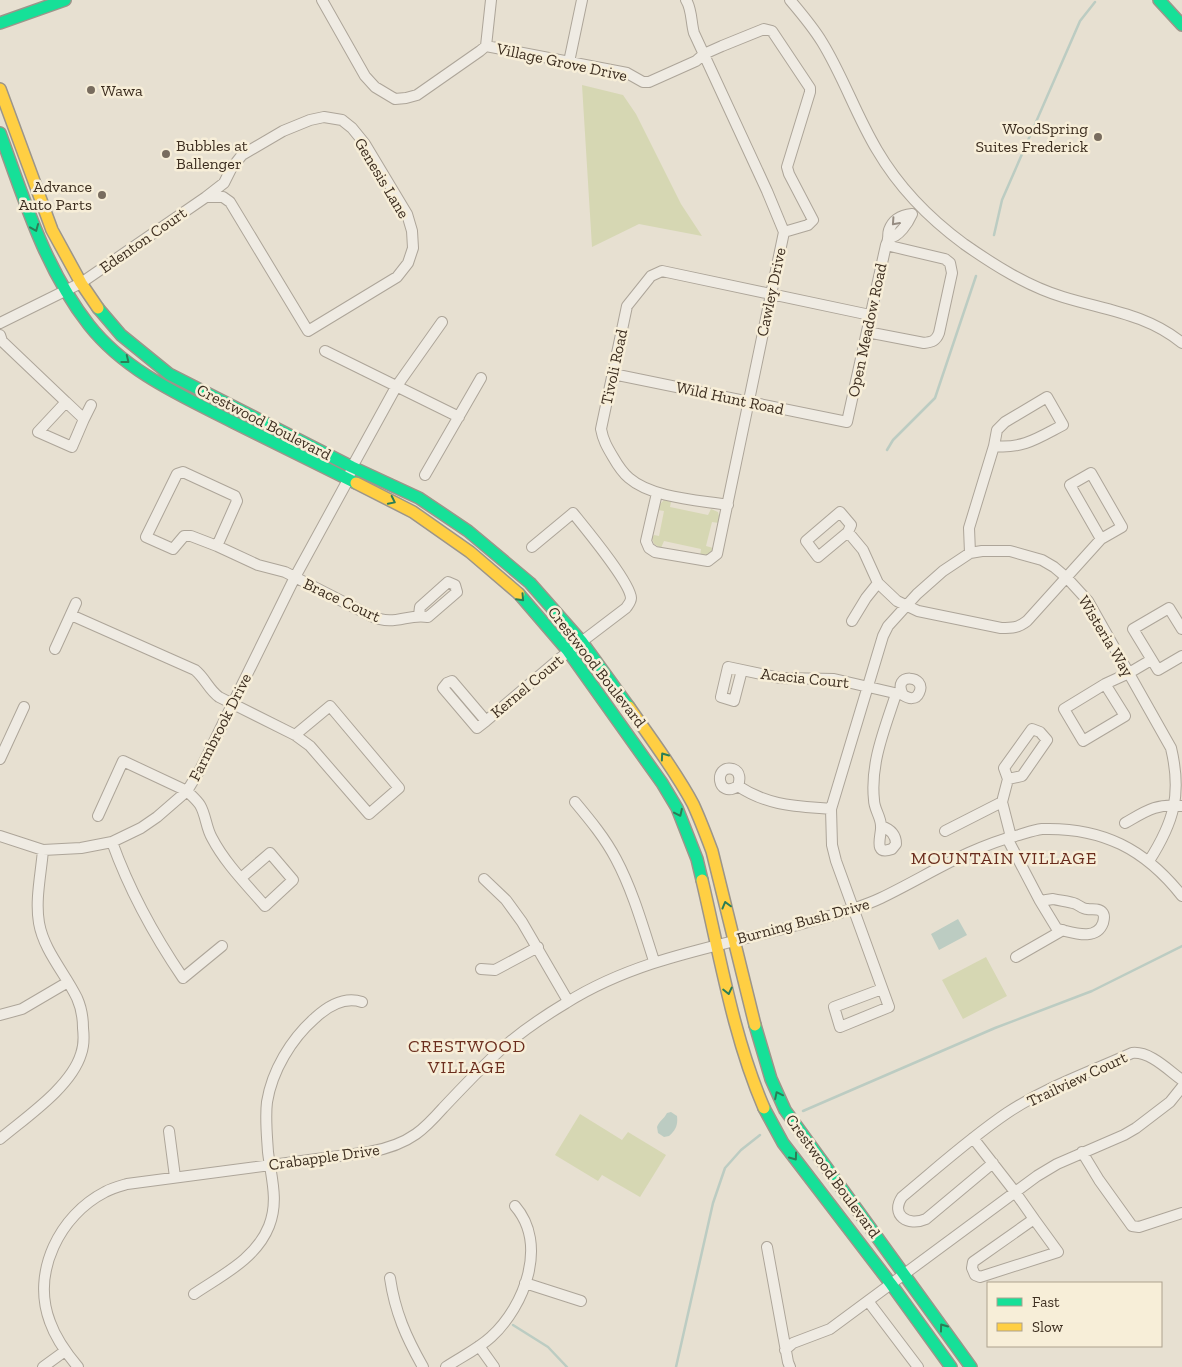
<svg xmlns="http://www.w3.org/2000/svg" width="1182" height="1367" viewBox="0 0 1182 1367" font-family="'Zilla Slab',serif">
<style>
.green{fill:#d6d7b3}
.water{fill:#bcccc2}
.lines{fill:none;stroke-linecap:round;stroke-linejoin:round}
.stream{stroke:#bcccc2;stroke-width:2.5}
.street-casing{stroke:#ada599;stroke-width:12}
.fast-casing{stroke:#9c958a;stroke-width:14}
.slow-casing{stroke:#9c958a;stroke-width:14}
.street{stroke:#efebe3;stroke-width:10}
.fast{stroke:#16e098;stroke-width:11}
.slow{stroke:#ffcf43;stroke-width:11}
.oneway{stroke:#968c82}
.oneway2{stroke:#2b7e56}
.poi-dot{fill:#786c5e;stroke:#f7eed8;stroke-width:2}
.labels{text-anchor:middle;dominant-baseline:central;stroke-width:5;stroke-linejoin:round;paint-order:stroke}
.street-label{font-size:16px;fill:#3d2e20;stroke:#f7eed8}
.poi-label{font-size:16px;fill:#3d2e20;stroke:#f7eed8;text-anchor:start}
.neighbourhood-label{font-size:18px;letter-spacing:1px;fill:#6b2e1e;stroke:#f7eed8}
</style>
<rect width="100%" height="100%" fill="#e7e0d1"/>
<path class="green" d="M 582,85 L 623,95 L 636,114 L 681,204 L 702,236 L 639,224 L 592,247 Z
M 664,500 L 671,502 L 670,507 L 708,515 L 711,509 L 718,512 L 719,516 L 719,523 L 712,522 L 706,546 L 713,548 C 712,554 707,557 700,556 L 701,549 L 664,541 L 661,548 L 654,544 L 652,538 L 654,535 L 659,536 L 664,511 L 658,510 L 658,506 Z
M 986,957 L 1007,996 L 963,1019 L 942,980 Z
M 580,1114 L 622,1140 L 628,1132 L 666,1155 L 640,1197 L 602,1175 L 598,1181 L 555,1155 Z"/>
<path class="water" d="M 958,919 L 967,935 L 939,950 L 931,934 Z
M 671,1112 L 677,1116 C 678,1125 676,1130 669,1136 L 664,1137 L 658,1133 L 657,1127 C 659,1121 664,1119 667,1113 Z"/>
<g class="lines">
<path class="stream" d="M 994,235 L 1002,200 L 1080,21 L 1095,2
M 887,450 L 893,440 L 935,398 L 976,276
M 803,1111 L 995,1028 L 1092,991 L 1182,946
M 513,1325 L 548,1347 L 567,1367
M 676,1367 L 713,1203 L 725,1168 L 741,1150 L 760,1135"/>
<defs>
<path id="street" d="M 322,0 L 365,76 L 375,87 L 395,99 L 406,98 L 417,95 L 480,51 L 486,46 L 491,0
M 790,0 C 801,13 813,27 822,42 C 843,76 856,115 877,150 C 898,186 930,219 964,244 C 994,265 1027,286 1063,297 C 1105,310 1147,314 1182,343
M 486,46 L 627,73 L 643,82 L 649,82 L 696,61 L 704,54 L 722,46 L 764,29 L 772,31 L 810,88 L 810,92 L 787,167 L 789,174 L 813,220 L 808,225 L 784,232
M 569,62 L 582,0
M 324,117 L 342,120 L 352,128 L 365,144 L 407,214 L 412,231 L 413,248 L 408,263 L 397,277 L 308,331 L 230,202 L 223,197 L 206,197 L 224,183 L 231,169 L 242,155 L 283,131 L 310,120 Z
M 0,323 L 81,283 L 206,197
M 867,332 L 924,343 C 932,342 936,341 939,333 L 952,273 L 950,263 L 945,259 L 886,245
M 0,335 L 2,341 L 66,402
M 325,351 L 459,417
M 613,374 L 847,422 L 886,245 C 890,237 887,236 889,230 C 893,219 902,215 912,214 C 908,223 899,237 889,238
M 66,402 L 84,419 L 72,447 L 38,432 Z
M 84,419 L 91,405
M 183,472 L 235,496 L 237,501 L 217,546 L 191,536 L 184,536 L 173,549 L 146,537 L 177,474 Z
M 425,475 L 481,378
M 657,493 L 646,541 L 649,548 L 655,552 L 708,561 L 717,554 L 784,232 L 767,191 L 694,33 C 691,23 692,9 686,0
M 728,505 C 698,500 652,498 629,478 C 623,473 617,464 613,457 C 607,447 603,440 601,429 L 627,306 L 651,276 L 662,271 L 870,315
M 848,532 L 851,525 L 840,512 L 806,541 L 818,557 L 848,532 L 863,550 L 878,583 L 897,601 L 918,611 L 1001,628 C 1012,628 1018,628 1027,621 L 1101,539 L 1122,527 L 1091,473 L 1070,485 L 1101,539
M 217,546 L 258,565 L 285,572 L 371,616 C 395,627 407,613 428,617 L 457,592 L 455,585 L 448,582 L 420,607 L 419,615
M 970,553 L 969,528 L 994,446 C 1023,449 1038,438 1063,425 L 1047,397 L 1005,422 L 997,430 L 994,446
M 71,615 L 195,670 C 205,678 209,690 219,697 L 295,735 L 310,746 L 369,814 L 399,788 L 330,706 L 295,735
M 852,621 L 866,598 L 878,583
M 1182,629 L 1169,608 L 1133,629 L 1158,670 L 1182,656
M 55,649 L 76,603
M 742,670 L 734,701 L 721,697 L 728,667 L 780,678 L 834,679 L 903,695 C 891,672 928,675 919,693 C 916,700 909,699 903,695
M 1105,684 L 1064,709 L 1083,741 L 1125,716 L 1105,684 L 1129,673 L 1151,660
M 486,721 L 452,681 L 447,683 L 443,688 L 477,728 L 486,721 L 559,659 L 626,608 C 628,605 631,602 631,598 C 630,582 585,528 573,513 L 532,547
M 0,759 L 24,707
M 1008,779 L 1022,776 L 1047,740 L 1040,732 L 1032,729 L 1004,768 L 1008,779 L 1002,802 L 1011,837
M 738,786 C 740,780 741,772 733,769 C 713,764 717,800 738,786 C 768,806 796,806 831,809
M 575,802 C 590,820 605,838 616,859 C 633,891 643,927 654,961
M 98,816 L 123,761 L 187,791 C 191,795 197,800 200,805 C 206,815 206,828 212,838 C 225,863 246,884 265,906 L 293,880 L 270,853 L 241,878
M 1125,823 C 1146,811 1156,803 1182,806
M 881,826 C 890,829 896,834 896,844 L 892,849 C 872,856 882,835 881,826 C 881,817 874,809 874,800 C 870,763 885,728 896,694
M 945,831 L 1002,802
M 0,836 L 43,850 L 81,848 L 112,842 L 141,828 L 157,817 L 187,791 L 201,768 L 295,577 L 348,480 L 352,467 L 396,387 L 442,322
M 1007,838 L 1040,901
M 112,842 C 130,892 153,934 183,978 L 222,946
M 484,879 L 506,900 L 522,922 L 568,1001
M 1053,899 C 1061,901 1069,901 1076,904 C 1080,906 1083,909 1087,909 C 1092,910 1099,908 1102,912 C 1105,915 1104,919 1103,923 C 1096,942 1072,932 1057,929 L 1040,901 Z
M 1016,957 L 1063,930
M 481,969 L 495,970 L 538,947
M 882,989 L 834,1007 L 840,1027 L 889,1007 L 836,861 L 832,845 L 831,809 L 883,636 L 888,626 L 917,594 L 943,571 L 970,553 L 982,551 L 1010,551 L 1042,560 L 1054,567 L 1067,578 L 1088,601 L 1171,748 C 1182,794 1174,822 1149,861
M 0,1015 L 22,1009 L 68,982
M 169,1131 L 175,1177
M 973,1138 L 1015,1192 L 1034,1219 L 973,1262 L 972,1268 L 975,1275 L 980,1277 L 1058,1252 L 1034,1219
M 0,1139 C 26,1117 71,1087 81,1054 C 84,1046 84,1037 83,1028 C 83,1017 81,1007 77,998 C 65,973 44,951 39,923 C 35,900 41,874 43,850
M 1082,1152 L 1099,1180 L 1132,1226 L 1139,1227 L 1182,1213
M 993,1163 L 926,1219 C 908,1227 890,1215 902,1197 C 937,1168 970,1138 1007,1113 C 1046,1087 1090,1072 1132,1053 C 1150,1051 1168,1070 1182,1080
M 767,1247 L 788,1362 L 790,1367
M 390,1278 C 395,1312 406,1337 423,1367
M 525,1283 L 581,1301
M 194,1294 C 222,1275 256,1259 269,1226 C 279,1201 271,1177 268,1152 C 267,1136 265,1118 267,1102 C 272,1071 291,1039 315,1018 C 328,1006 344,996 362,1002
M 868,1301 L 918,1367
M 479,1346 L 494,1367
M 785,1350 L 793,1343 L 830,1329 L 1037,1176 L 1057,1164 L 1124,1135 L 1136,1128 L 1170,1102 L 1182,1087
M 43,1367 L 65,1351
M 78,1367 C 67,1354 56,1339 50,1322 C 31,1272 60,1215 105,1192 C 112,1188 120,1186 127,1184 L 369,1152 C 386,1149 402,1144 416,1134 C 426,1127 435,1117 443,1108 C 460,1090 477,1072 495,1055 C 516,1035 541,1018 566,1003 C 642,955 731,945 815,920 C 837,914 860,908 881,898 C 927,876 969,847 1019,835 C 1026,833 1034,830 1042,829 C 1102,827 1145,849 1182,896
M 446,1367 C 461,1357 478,1349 491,1337 C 525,1306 548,1244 515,1206"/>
<path id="fast" d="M 1159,0 L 1182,25
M 0,23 L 65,0
M 0,133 C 24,199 45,269 89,325 C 126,372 182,396 233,422 C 274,442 315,463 356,483
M 98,308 L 121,335 L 169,374 L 352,467 L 419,498 L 468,531 L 530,583 L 582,642 L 629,707
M 519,594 L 568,651 L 662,783 L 677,808 L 697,859 L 702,880
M 755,1025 L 771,1079 L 785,1110 L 971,1367
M 764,1108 L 783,1143 L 891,1284 L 951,1367"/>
<path id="slow" d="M 0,89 L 52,230 L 81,283 L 98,308
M 356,483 L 413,512 L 470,552 L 519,594
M 629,707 C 651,739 675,770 693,804 C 700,819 706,835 712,851 L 755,1025
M 702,880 C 720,956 733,1036 764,1108"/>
</defs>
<use href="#street" class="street-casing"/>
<use href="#fast" class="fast-casing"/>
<use href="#slow" class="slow-casing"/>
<use href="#street" class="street"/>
<use href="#fast" class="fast"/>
<use href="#slow" class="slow"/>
</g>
<defs><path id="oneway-chevron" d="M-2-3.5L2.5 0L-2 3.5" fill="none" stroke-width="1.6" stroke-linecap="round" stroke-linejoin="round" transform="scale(1.25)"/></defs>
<use class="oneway" href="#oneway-chevron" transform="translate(895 222) rotate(132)"/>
<g class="oneway2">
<use href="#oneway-chevron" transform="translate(35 228) rotate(68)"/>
<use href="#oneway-chevron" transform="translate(126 360) rotate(38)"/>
<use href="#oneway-chevron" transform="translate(392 501) rotate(26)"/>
<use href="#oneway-chevron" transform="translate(521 598) rotate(47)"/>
<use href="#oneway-chevron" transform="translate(664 756) rotate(-125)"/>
<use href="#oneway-chevron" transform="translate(679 813) rotate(65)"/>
<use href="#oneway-chevron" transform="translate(726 905) rotate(-105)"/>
<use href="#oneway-chevron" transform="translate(728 991) rotate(77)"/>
<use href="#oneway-chevron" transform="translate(778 1095) rotate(-116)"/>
<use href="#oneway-chevron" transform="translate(794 1157) rotate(54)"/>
<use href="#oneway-chevron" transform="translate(943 1327) rotate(-126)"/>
</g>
<g class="poi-dot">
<circle cx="91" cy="90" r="5"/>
<circle cx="1098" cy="137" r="5"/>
<circle cx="166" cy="154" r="5"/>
<circle cx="102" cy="195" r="5"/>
</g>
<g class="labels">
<g class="street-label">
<text transform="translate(562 62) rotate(12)">Village Grove Drive</text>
<text transform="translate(382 178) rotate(59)">Genesis Lane</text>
<text transform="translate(143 240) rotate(-35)">Edenton Court</text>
<text transform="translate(771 292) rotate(-78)">Cawley Drive</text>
<text transform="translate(867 330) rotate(-78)">Open Meadow Road</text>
<text transform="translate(614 367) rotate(-78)">Tivoli Road</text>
<text transform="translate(730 398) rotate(12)">Wild Hunt Road</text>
<text transform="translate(264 422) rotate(27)">Crestwood Boulevard</text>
<text transform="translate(342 600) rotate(25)">Brace Court</text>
<text transform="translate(1106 636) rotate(59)">Wisteria Way</text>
<text transform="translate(597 667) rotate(52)">Crestwood Boulevard</text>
<text transform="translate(805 678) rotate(6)">Acacia Court</text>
<text transform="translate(527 686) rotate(-40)">Kernel Court</text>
<text transform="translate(220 727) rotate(-63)">Farmbrook Drive</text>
<text transform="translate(803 921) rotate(-15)">Burning Bush Drive</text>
<text transform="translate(1077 1079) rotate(-25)">Trailview Court</text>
<text transform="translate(324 1157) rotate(-8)">Crabapple Drive</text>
<text transform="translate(833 1176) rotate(54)">Crestwood Boulevard</text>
</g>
<g class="poi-label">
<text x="101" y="90">Wawa</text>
<text x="1088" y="128" text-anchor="end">WoodSpring<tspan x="1088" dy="18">Suites Frederick</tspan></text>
<text x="176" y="145">Bubbles at<tspan x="176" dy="18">Ballenger</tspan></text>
<text x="92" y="186" text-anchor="end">Advance<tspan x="92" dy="18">Auto Parts</tspan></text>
</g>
<g class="neighbourhood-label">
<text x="1004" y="858">MOUNTAIN VILLAGE</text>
<text x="467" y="1046">CRESTWOOD<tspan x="467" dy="21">VILLAGE</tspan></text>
</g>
</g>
<rect x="987" y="1282" width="175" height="65" fill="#f7eed8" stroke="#ada18e"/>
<rect x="997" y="1298" width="25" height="8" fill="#16e098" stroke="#ada18e"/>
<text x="1032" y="1307" font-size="15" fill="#3d2e20">Fast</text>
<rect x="997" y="1323" width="25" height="8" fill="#ffcf43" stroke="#ada18e"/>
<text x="1032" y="1332" font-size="15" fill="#3d2e20">Slow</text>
</svg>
